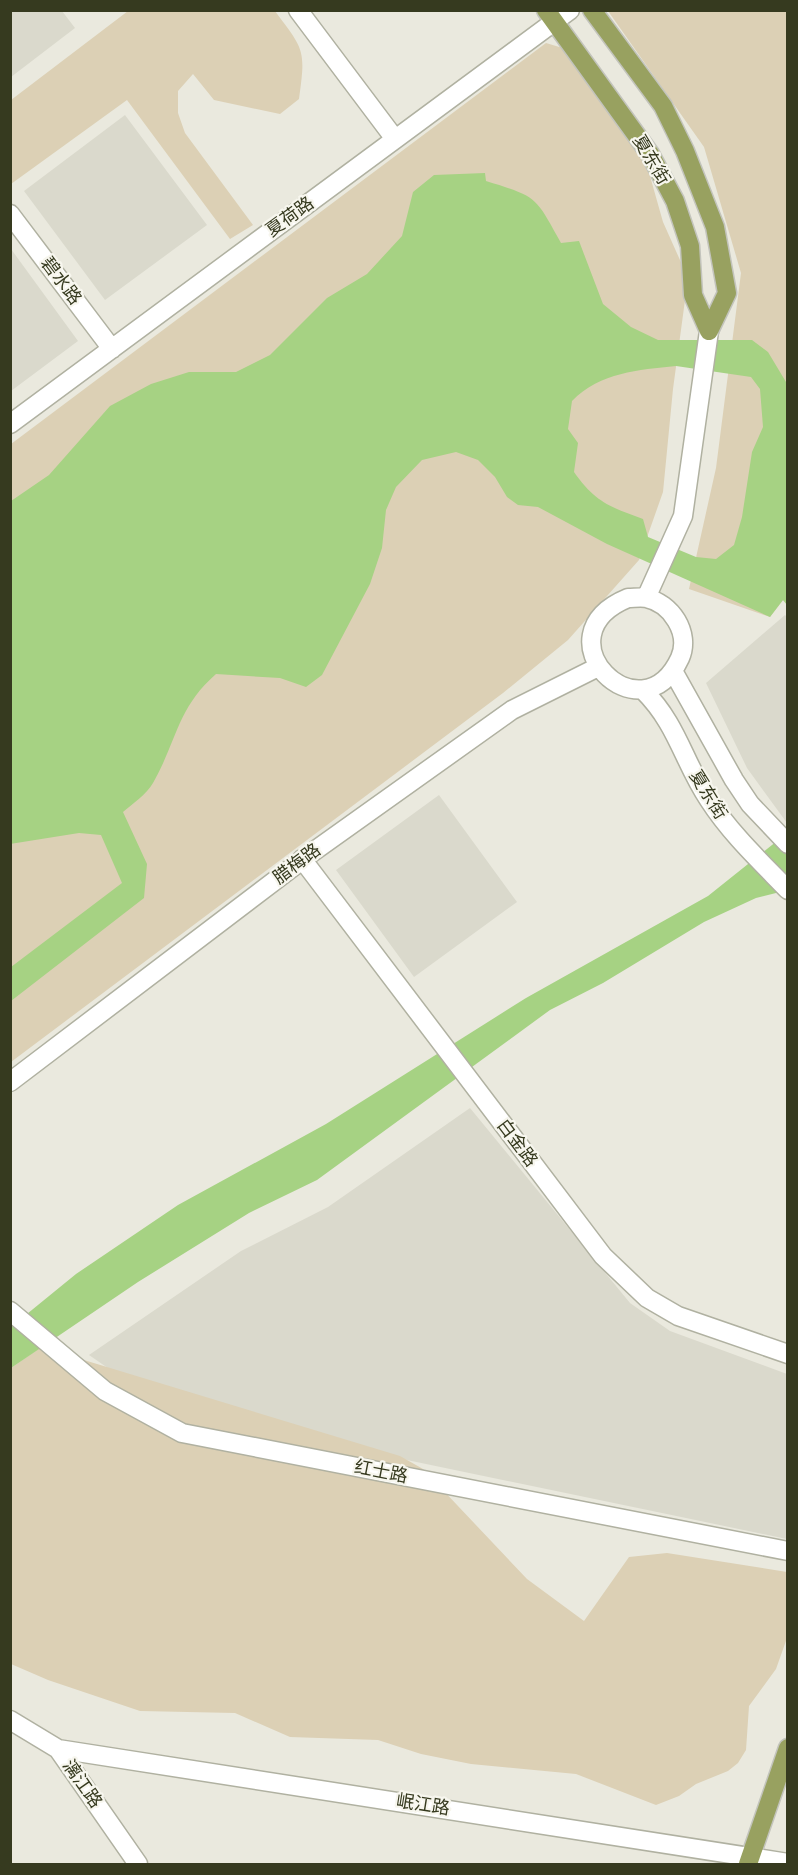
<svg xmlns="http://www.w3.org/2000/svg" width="798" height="1875" viewBox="0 0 798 1875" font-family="'Source Sans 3','Noto Sans SC',sans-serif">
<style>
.built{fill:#dad9cc}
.green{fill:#dcd0b5}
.water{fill:#a6d283;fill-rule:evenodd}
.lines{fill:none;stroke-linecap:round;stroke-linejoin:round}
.minor-casing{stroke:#b0b1a1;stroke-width:21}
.major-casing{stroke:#c3c4bc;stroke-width:21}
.minor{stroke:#fff;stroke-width:18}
.major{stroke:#98a160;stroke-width:18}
.labels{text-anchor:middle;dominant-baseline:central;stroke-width:4.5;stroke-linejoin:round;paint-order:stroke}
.street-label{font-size:18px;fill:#363a1f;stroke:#f7f6ee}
</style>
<rect width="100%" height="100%" fill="#eae9de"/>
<path class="built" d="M 11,10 L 62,11 L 75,28 L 11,77 Z
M 125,115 L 207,225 L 105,300 L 24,191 Z
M 11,249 L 78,341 L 11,391 L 10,391 Z
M 785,615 L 788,618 L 787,823 L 747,768 L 706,683 Z
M 439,795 L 517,902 L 414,977 L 336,870 Z
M 470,1108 L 630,1303 L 670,1331 L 787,1374 L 787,1539 L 311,1440 L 147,1395 L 89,1355 L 241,1251 L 328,1207 Z"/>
<path class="green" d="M 128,11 L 275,11 C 304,50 306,49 299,99 L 280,114 L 214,100 L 193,74 L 178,91 L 178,113 L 185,133 L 253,225 L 230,239 L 127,100 L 11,184 L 11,100 Z
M 608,11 L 787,11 L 788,605 L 783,600 L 770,617 L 689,589 L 716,468 L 741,273 L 704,147 Z
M 546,43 L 566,49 L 648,169 L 663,222 L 688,278 L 673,389 L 663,492 L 639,560 L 568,640 L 503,693 L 11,1062 L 11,444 Z
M 41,1347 L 400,1456 L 423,1469 L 527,1579 L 584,1621 L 629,1557 L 667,1553 L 787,1572 L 787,1638 L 776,1669 L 749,1706 L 746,1750 L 738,1763 L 728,1771 L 696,1784 L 679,1796 L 656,1805 L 576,1774 L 471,1764 L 421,1754 L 378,1740 L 290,1737 L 235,1713 L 140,1711 L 48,1680 L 11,1664 L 11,1368 Z"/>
<path class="water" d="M 485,173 L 486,181 C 538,197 535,196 561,243 L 579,241 L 603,304 L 631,327 L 658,340 L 752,340 L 768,352 L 786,382 L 787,605 L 783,600 L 770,617 L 607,544 L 538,507 L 518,505 L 507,497 L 495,477 L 478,460 L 456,452 L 422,460 L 396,487 L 386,510 L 382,548 L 370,584 L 322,675 L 306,687 L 280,678 L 216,674 C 177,708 177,741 153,783 C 147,794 132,804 123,812 L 147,864 L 144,898 L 11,1001 L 11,967 L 122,883 L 101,835 L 79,833 L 10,844 L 11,501 L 49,475 L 110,406 L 151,384 L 189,372 L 236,372 L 270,355 L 327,298 L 367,274 L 402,236 L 413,192 L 434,175 ZM 676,366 L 751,377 L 760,389 L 763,427 L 752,452 L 742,517 L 734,545 L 716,559 L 696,557 L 648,537 L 643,519 C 610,507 595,502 574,472 L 578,443 L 568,429 L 572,401 C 601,372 638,370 676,366 Z
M 787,833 L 787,887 L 780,892 L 756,898 L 704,922 L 603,983 L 550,1010 L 317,1180 L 249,1213 L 138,1282 L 11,1368 L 11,1327 L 76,1274 L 178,1205 L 326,1124 L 526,998 L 708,896 Z"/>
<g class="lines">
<defs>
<path id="minor" d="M 298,10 L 395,139
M 10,214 L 112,349
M 10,424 L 570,10
M 628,598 C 634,598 641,597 646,598 C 671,603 691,633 680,658 C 641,742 536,636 628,598 Z
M 646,598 L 683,516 L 709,331
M 673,671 L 734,780 L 750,804 L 788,844
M 643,690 C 678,725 683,761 709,800 C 731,834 760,861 788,890
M 302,859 L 603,1256 L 647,1298 L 678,1316 L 788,1354
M 10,1082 L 310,854 L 512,710 L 598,667
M 10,1311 L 105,1391 L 182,1433 L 788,1551
M 10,1720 L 58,1749 L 138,1864
M 58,1749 L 788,1863"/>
<path id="major" d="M 546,10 L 650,154 L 675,201 L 690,246 L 693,295 L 709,331
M 592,10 L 663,106 L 685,151 L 715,227 L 727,293 L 709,331
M 748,1864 L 788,1748"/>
</defs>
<use href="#minor" class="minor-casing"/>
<use href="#major" class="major-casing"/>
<use href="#minor" class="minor"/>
<use href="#major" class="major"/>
</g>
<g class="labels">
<g class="street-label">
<text transform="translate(651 160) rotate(59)">夏东街</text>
<text transform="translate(290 217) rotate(-36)">夏荷路</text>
<text transform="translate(61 281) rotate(53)">碧水路</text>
<text transform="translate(708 795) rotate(58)">夏东街</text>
<text transform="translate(297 864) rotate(-37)">腊梅路</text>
<text transform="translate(517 1143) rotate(53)">白金路</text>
<text transform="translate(381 1472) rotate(11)">红士路</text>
<text transform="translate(82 1784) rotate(55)">漓江路</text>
<text transform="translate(423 1805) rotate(9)">岷江路</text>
</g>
</g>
<rect width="798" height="1875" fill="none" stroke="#363a1f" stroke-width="24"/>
</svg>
